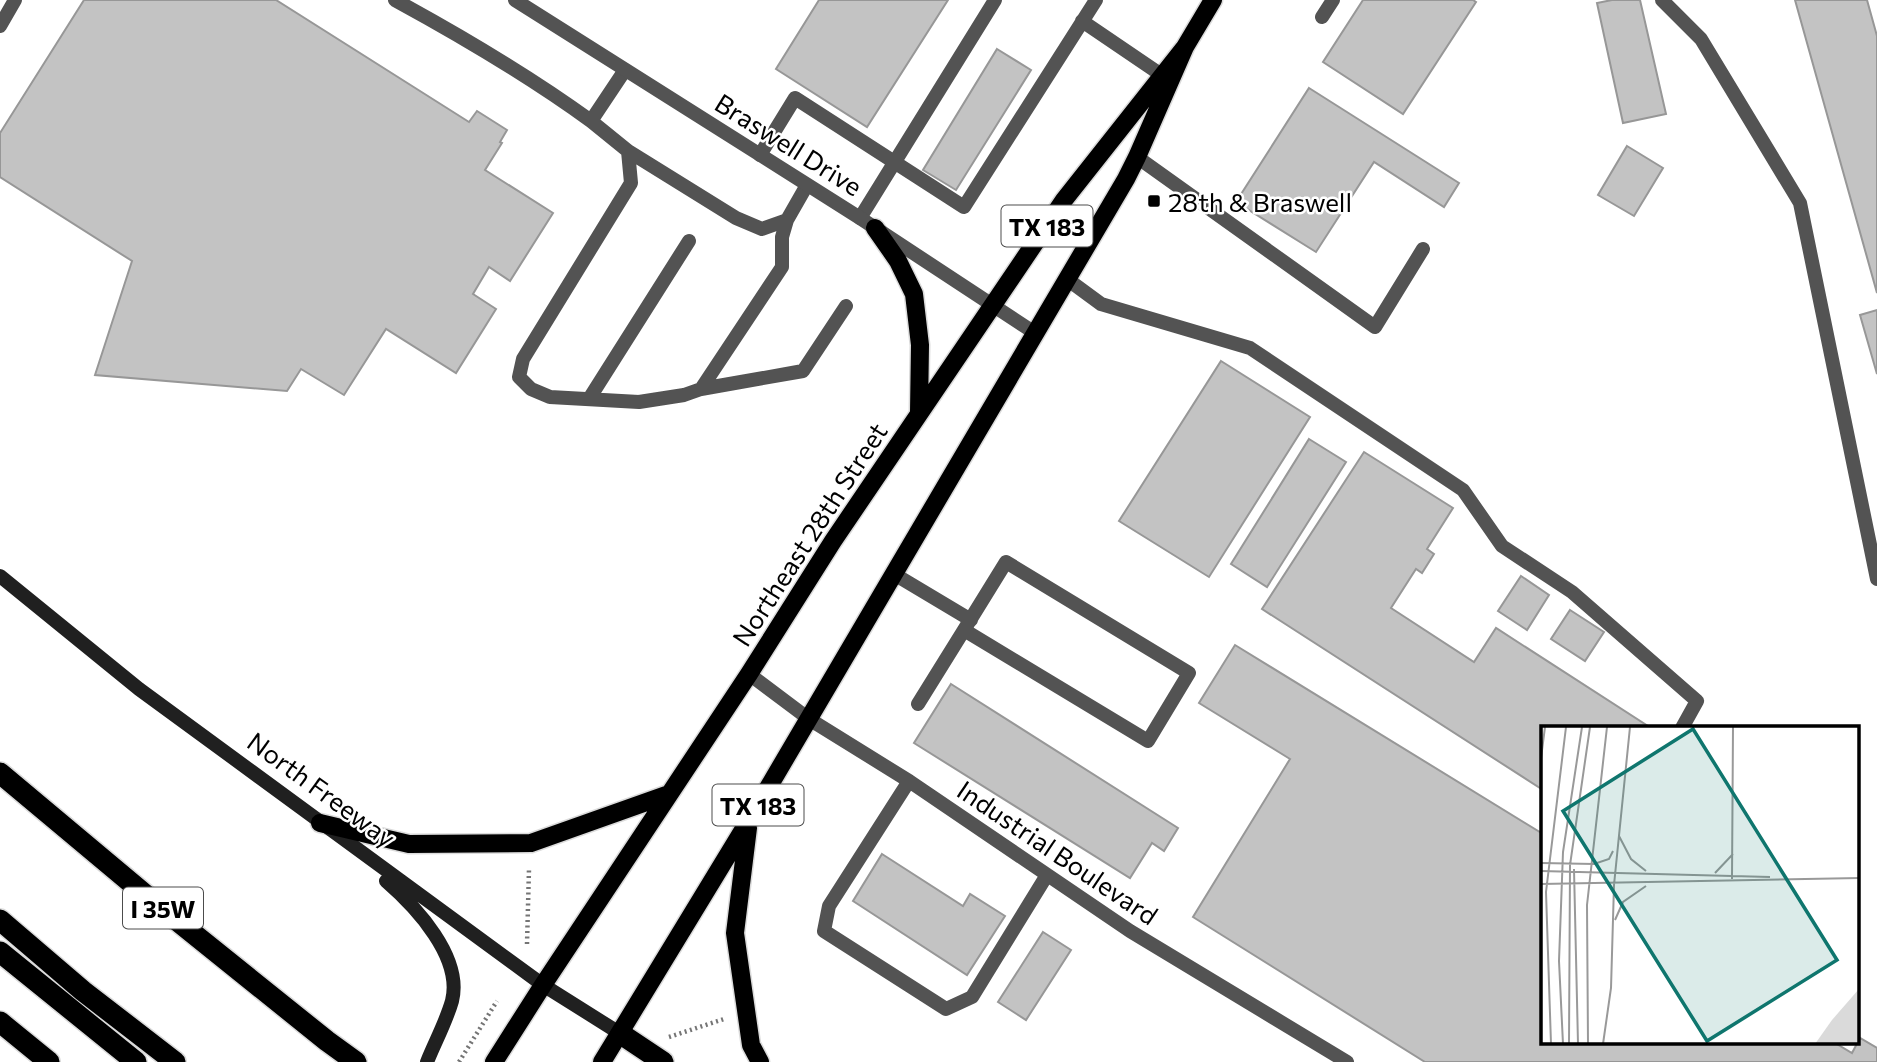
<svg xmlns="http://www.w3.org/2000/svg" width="1877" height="1062" viewBox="0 0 1877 1062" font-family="Commissioner,sans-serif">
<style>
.building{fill:#c3c3c3;stroke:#979797;stroke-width:2}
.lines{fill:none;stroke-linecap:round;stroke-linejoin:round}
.primary-casing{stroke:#dbdbdb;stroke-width:21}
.motorway-casing{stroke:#dbdbdb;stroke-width:24}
.path{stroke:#757575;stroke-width:4.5;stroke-dasharray:2 3.5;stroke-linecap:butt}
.service{stroke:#535353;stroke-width:14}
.minor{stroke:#535353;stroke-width:14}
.secondary{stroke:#202020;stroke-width:14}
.primary{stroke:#000;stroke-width:18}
.motorway{stroke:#000;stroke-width:21}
.poi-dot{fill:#000;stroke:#fff;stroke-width:2.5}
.labels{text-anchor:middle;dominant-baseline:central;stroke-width:5;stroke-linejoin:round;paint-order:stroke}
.shield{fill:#fff;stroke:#4c4c4c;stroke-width:2}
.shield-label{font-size:24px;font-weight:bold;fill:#000}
.street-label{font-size:26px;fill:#000;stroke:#fff}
.poi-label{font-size:26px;fill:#000;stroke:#fff;text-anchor:start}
.inset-road{fill:none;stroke:#999;stroke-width:2}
.view{fill:#0f766e;fill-opacity:0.15;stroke:#0f766e;stroke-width:3.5}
.inset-edge{fill:none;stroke:#000;stroke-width:3.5}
</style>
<rect width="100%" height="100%" fill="#fff"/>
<path class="building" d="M 84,0 L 276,0 L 469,122 L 477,111 L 507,130 L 500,142 L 502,143 L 485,170 L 553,213 L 510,281 L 489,267 L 473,294 L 496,309 L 456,373 L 386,329 L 344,395 L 301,369 L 287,391 L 95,375 L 132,261 L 0,177 L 0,133 Z
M 819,0 L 948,0 L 867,127 L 776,69 Z
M 1363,0 L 1473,0 L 1476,2 L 1403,114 L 1323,62 Z
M 1612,0 L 1640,0 L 1666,114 L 1623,123 L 1597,3 Z
M 1795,0 L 1867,0 L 1877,36 L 1877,293 Z
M 997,49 L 1031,70 L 956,190 L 923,170 Z
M 1309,88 L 1459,183 L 1444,207 L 1374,162 L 1316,252 L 1236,202 Z
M 1627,146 L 1663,168 L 1634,216 L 1598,195 Z
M 1877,310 L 1877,374 L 1860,315 Z
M 1221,361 L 1310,417 L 1209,577 L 1119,521 Z
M 1309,439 L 1346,462 L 1267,587 L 1231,564 Z
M 1364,452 L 1453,508 L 1427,549 L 1434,554 L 1422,573 L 1416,569 L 1391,608 L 1474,662 L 1496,628 L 1651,728 L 1543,728 L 1543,790 L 1262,609 Z
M 1521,576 L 1549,595 L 1527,630 L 1498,611 Z
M 1570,610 L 1604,632 L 1585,661 L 1551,639 Z
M 1235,645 L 1543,834 L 1543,1043 L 1835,1043 L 1852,1053 L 1860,1038 L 1877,1048 L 1877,1062 L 1425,1062 L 1193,917 L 1290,759 L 1199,703 Z
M 951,684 L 1178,828 L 1164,851 L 1152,843 L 1130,878 L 914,743 Z
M 882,854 L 963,906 L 970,894 L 1005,916 L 967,975 L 853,901 Z
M 1043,932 L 1071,950 L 1026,1020 L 998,1002 Z"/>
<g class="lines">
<defs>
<path id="primary" d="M 875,228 L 898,261 L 914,294 L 920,345 L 919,412
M 320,823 L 409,844 L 531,843 L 669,794
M 748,828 L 735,933 L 751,1045 L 760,1062
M 494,1062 L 543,985 L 749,674 L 833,541 L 1064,200 L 1185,47
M 602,1062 L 748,822 L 1126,179 L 1137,157 L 1185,47 L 1213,0"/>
<path id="motorway" d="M 0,773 L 154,902 L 327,1041 L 356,1062
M 0,920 L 83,991 L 175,1062
M 0,952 L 136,1062
M 0,1022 L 49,1062
M 621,1034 L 663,1062"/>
</defs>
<use href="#primary" class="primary-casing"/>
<use href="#motorway" class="motorway-casing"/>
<path class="path" d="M 527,944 L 529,869
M 669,1037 L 724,1019
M 459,1062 L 497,1001"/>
<path class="service" d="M 395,0 C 463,37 529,76 591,121
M 1662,0 L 1701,39 L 1800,203 L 1877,579
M 1322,17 L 1333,0
M 1082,21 L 1163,76
M 0,26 L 15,0
M 625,70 L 591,121 L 628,151 L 631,183 L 523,359 L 519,377 L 531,389 L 550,397 L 639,402 L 684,395 L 701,389 L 782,267 L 782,237 L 787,220 L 807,185
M 628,151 L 736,218 L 762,229 L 787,220
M 760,155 L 795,98 L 964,207 L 1096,0
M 1137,157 L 1375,327 L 1423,249
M 860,218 L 995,0
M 1067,279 L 1101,304 L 1250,348 L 1463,490 L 1502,546 L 1572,592 L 1697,701 L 1682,728
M 701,389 L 803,371 L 846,306
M 589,399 L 689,241
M 1006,562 L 1189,673 L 1148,741 L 964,630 Z
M 894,574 L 971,620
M 749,674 L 809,719 L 909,781 L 1130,931 L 1347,1062
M 918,704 L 964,630
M 909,781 L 829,906 L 824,931 L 946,1009 L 972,997 L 1047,875"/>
<path class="minor" d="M 515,0 L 860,218 L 1035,333"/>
<path class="secondary" d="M 0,576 L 139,689 L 543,985 L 621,1034
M 386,881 C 416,907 463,957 452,1001 C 446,1022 435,1042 427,1062"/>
<use href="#primary" class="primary"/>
<use href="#motorway" class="motorway"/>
</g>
<rect class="poi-dot" x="1147" y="194" width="14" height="14" rx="3.5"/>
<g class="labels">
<g class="shield">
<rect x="1001.5" y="205.5" width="91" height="41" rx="5"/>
<rect x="712.5" y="784.5" width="91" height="41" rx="5"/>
<rect x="123" y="887.5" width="80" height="41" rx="5"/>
</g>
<g class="shield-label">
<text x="1047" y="226">TX 183</text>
<text x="758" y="805">TX 183</text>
<text x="163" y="908">I 35W</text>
</g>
<g class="street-label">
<text transform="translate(789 144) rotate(32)">Braswell Drive</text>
<text transform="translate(809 534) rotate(-57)">Northeast 28th Street</text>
<text transform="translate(322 789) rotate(36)">North Freeway</text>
<text transform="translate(1058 852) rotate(34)">Industrial Boulevard</text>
</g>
<g class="poi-label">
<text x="1168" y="201">28th &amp; Braswell</text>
</g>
</g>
<g transform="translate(1541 726)">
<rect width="318" height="318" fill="#fff"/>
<path d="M 318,263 L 318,318 L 274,318 L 291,294 Z" fill="#dadada"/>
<path class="inset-road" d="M 0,32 L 4,1M 78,110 L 90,133 L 105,145M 0,137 L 53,138 L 68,133 L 72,125M 33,143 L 37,318M 0,145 L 229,151M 174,147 L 192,128M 191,153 L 192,1M 0,158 L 319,152M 73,159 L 89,1M 74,194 L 82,176 L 105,160M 10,318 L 5,166 L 25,1M 22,318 L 18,235 L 22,126 L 41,1M 28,318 L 29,139 L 49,1M 47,318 L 46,179 L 66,1M 62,318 L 70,262 L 73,159"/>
<path class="view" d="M 152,3 L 296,234 L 166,315 L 22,85 Z"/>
<rect width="318" height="318" class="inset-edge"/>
</g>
</svg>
